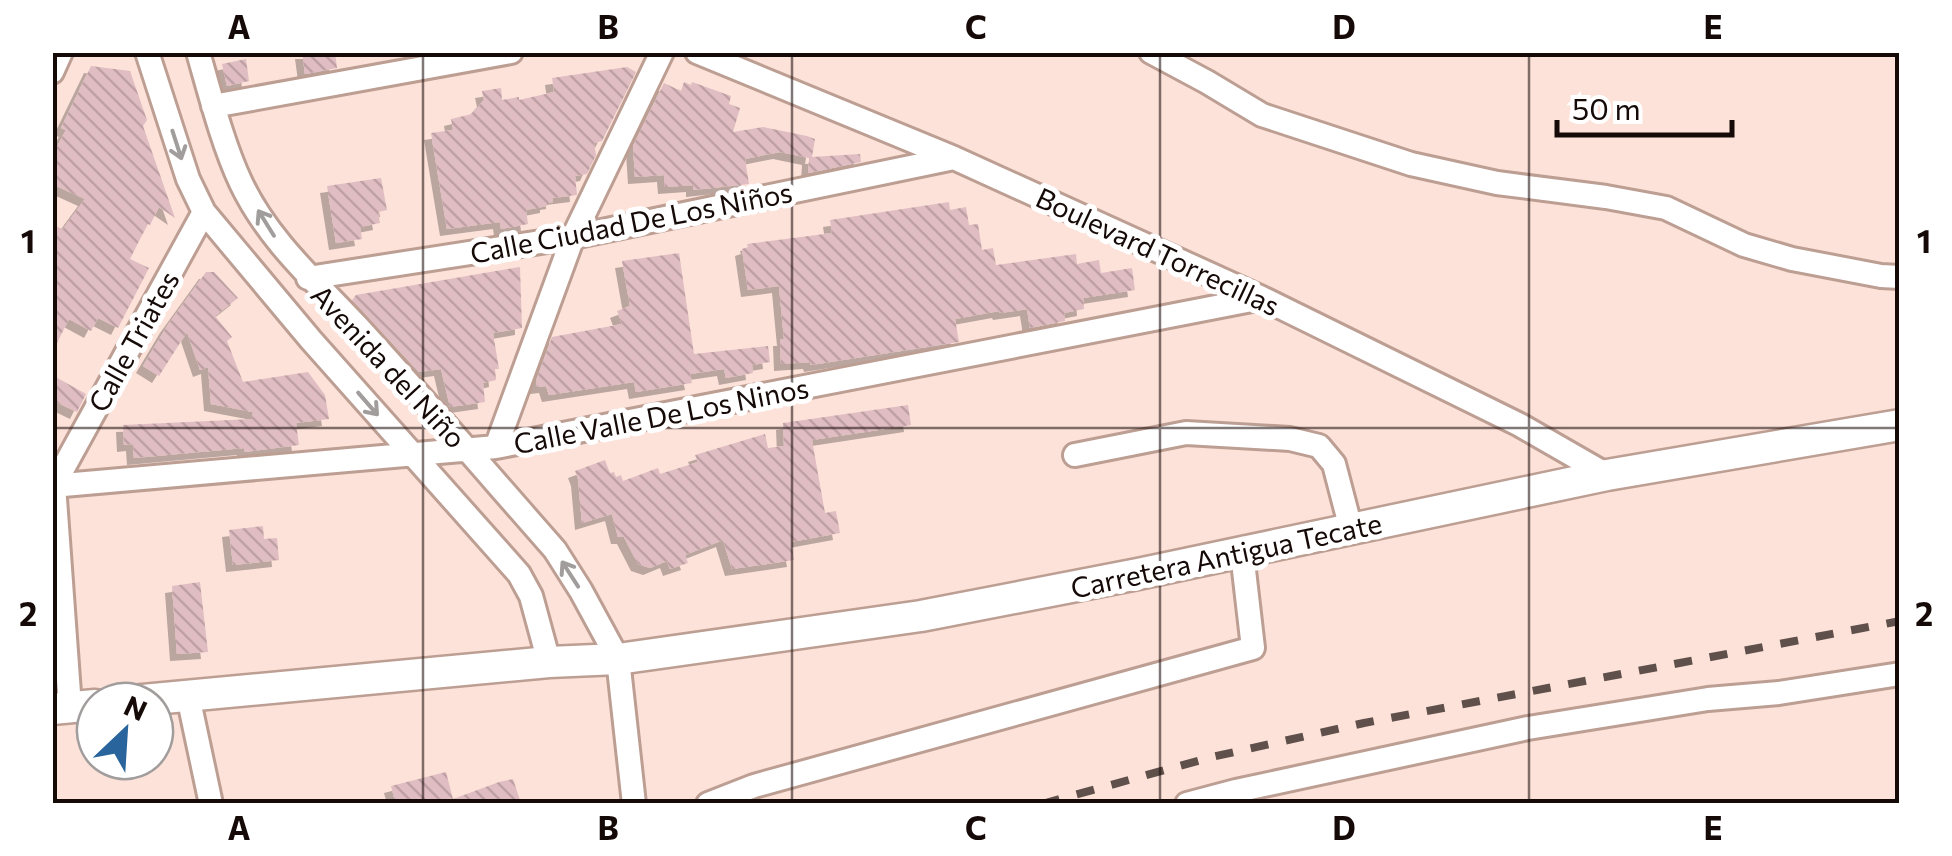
<svg xmlns="http://www.w3.org/2000/svg" width="1952" height="856" viewBox="0 0 1952 856" font-family="Commissioner,sans-serif">
<style>
.building{fill:url(#building-back-hatch);filter:url(#shadow)}
.lines{fill:none;stroke-linecap:round;stroke-linejoin:round}
.minor-casing{stroke:#bd9e93;stroke-width:28}
.major-casing{stroke:#bd9e93;stroke-width:35}
.minor{stroke:#fff;stroke-width:22}
.major{stroke:#fff;stroke-width:30}
.rail{stroke:#60504b;stroke-width:8;stroke-dasharray:18 18;stroke-linecap:butt}
.oneway{stroke:#a19d9c}
.grid{fill:none;stroke:#150a07;stroke-width:2.5;stroke-opacity:0.55}
.labels{text-anchor:middle;dominant-baseline:central;stroke-width:10;stroke-linejoin:round;paint-order:stroke}
.street-label{font-size:28px;fill:#150a07;stroke:#fff}
.neatline{fill:none;stroke:#150a07;stroke-width:4}
.grid-label{font-size:32px;text-anchor:middle;font-weight:bold;fill:#150a07}
</style>
<defs>
<pattern id="building-back-hatch" width="6" height="6" patternUnits="userSpaceOnUse" patternTransform="scale(2.5)"><rect width="6" height="6" fill="#e0bdc2"/><path d="M-1 5l2 2M0 0l6 6M5-1l2 2" fill="none" stroke="#bfa1a5"/></pattern>
<filter id="shadow"><feDropShadow dx="-7" dy="7" stdDeviation="0" flood-color="#0004"/></filter>
</defs>
<rect width="100%" height="100%" fill="#fde2d9"/>
<path class="building" d="M 302,52 L 335,52 L 337,68 L 305,74 Z
M 246,59 L 249,81 L 227,86 L 222,64 Z
M 91,66 L 130,71 L 147,120 L 143,126 L 175,218 L 159,207 L 150,225 L 148,224 L 138,243 L 130,259 L 149,268 L 118,328 L 98,318 L 91,331 L 69,319 L 52,353 L 52,225 L 63,229 L 85,199 L 52,184 L 52,156 L 66,130 L 61,128 Z
M 627,67 L 636,72 L 602,141 L 594,143 L 596,155 L 587,174 L 575,176 L 577,195 L 553,198 L 553,202 L 547,203 L 547,206 L 526,210 L 528,224 L 501,229 L 500,222 L 447,229 L 431,133 L 453,130 L 451,119 L 472,114 L 484,100 L 482,91 L 501,88 L 502,100 L 519,97 L 519,100 L 554,92 L 552,78 Z
M 684,82 L 691,85 L 692,82 L 731,96 L 729,104 L 740,108 L 733,132 L 763,127 L 807,136 L 815,139 L 812,157 L 860,154 L 861,162 L 808,173 L 809,158 L 780,152 L 745,159 L 749,184 L 693,190 L 693,185 L 665,187 L 664,175 L 635,177 L 633,146 L 664,83 L 681,91 Z
M 381,178 L 387,210 L 378,212 L 380,223 L 360,227 L 362,239 L 336,243 L 327,186 Z
M 949,202 L 950,210 L 966,207 L 969,225 L 978,224 L 982,250 L 993,248 L 996,265 L 1076,254 L 1077,264 L 1099,260 L 1101,273 L 1132,268 L 1135,290 L 1083,298 L 1084,309 L 1064,313 L 1065,321 L 1030,328 L 1027,309 L 1000,313 L 999,311 L 955,319 L 959,342 L 811,365 L 810,362 L 781,364 L 780,339 L 784,339 L 779,286 L 748,290 L 742,249 L 748,247 L 747,244 L 832,233 L 830,220 Z
M 679,253 L 694,354 L 768,346 L 770,362 L 752,365 L 753,373 L 726,378 L 724,369 L 690,374 L 692,383 L 636,392 L 634,382 L 549,395 L 546,386 L 537,387 L 536,381 L 552,337 L 622,324 L 617,311 L 630,306 L 622,261 Z
M 520,267 L 522,328 L 493,333 L 499,369 L 495,369 L 496,380 L 483,383 L 485,402 L 450,407 L 441,369 L 419,372 L 352,300 L 356,295 Z
M 206,272 L 214,272 L 238,298 L 215,316 L 232,337 L 227,341 L 243,382 L 308,372 L 325,395 L 329,419 L 296,423 L 299,445 L 244,452 L 244,448 L 134,458 L 133,444 L 124,445 L 123,425 L 252,419 L 253,412 L 211,404 L 208,367 L 200,370 L 187,332 L 159,376 L 143,366 L 167,326 Z
M 52,375 L 86,394 L 77,412 L 52,400 Z
M 908,405 L 911,425 L 812,440 L 825,513 L 836,511 L 840,533 L 791,542 L 794,560 L 732,569 L 723,540 L 685,555 L 688,563 L 670,569 L 667,561 L 650,568 L 638,564 L 624,537 L 618,537 L 612,514 L 582,523 L 578,479 L 575,471 L 605,460 L 610,473 L 614,472 L 616,477 L 621,475 L 623,481 L 658,468 L 660,474 L 698,462 L 695,455 L 765,434 L 768,448 L 784,446 L 783,423 Z
M 263,526 L 264,539 L 277,538 L 279,560 L 233,565 L 229,530 Z
M 200,582 L 208,652 L 177,654 L 172,586 Z
M 446,772 L 453,799 L 499,782 L 513,779 L 520,800 L 508,804 L 396,804 L 391,786 Z"/>
<g class="lines">
<defs>
<path id="minor" d="M 147,52 L 188,179 L 204,212 L 311,340 L 519,574 L 531,596 L 549,662
M 198,52 C 210,94 223,145 241,183 C 268,240 315,281 357,326 C 424,399 489,475 555,550 L 581,591 L 618,659 L 634,804
M 697,52 L 954,158 L 1262,298 L 1520,425 L 1607,475
M 1151,52 L 1207,82 L 1262,115 L 1411,164 L 1497,183 L 1606,197 L 1666,208 L 1744,245 L 1792,259 L 1881,276 L 1900,277
M 52,72 L 61,52
M 213,106 L 511,52
M 308,278 L 573,237 L 954,158
M 496,447 L 573,237 L 662,52
M 1075,455 L 1186,433 L 1290,439 L 1319,446 L 1334,464 L 1351,529
M 52,486 L 496,447 L 1262,298
M 188,696 L 211,804
M 70,707 L 54,485 L 204,212
M 708,804 L 754,786 L 1253,648 L 1242,553
M 1187,804 L 1236,791 L 1528,728 L 1708,699 L 1779,693 L 1900,674"/>
<path id="major" d="M 132,701 L 549,662 L 618,659 L 921,616 L 1138,574 L 1607,475 L 1900,425
M 52,709 L 95,705"/>
</defs>
<use href="#minor" class="minor-casing"/>
<use href="#major" class="major-casing"/>
<use href="#minor" class="minor"/>
<use href="#major" class="major"/>
<path class="rail" d="M 1042,804 L 1212,757 L 1364,723 L 1900,621"/>
</g>
<defs><path id="oneway-shaft" d="M-6 0H5M1.5-3L5.5 0L1.5 3" fill="none" stroke-width="1.6" stroke-linecap="round" stroke-linejoin="round" transform="scale(2.5)"/></defs>
<g class="oneway">
<use href="#oneway-shaft" transform="translate(177 145) rotate(72)"/>
<use href="#oneway-shaft" transform="translate(266 223) rotate(-122)"/>
<use href="#oneway-shaft" transform="translate(368 404) rotate(49)"/>
<use href="#oneway-shaft" transform="translate(570 574) rotate(-123)"/>
</g>
<path class="grid" d="M 423,52 L 423,804M 792,52 L 792,804M 1160,52 L 1160,804M 1529,52 L 1529,804M 52,428 L 1900,428"/>
<g class="labels">
<g class="street-label">
<text transform="translate(631 222) rotate(-11)">Calle Ciudad De Los Niños</text>
<text transform="translate(1158 251) rotate(25)">Boulevard Torrecillas</text>
<text transform="translate(133 341) rotate(-61)">Calle Triates</text>
<text transform="translate(389 366) rotate(47)">Avenida del Niño</text>
<text transform="translate(661 415) rotate(-11)">Calle Valle De Los Ninos</text>
<text transform="translate(1226 555) rotate(-12)">Carretera Antigua Tecate</text>
</g>
</g>
<rect width="1952" height="856" fill="none" stroke="#ffffff" stroke-width="110"/>
<g transform="translate(125 731) rotate(25)"><circle r="48" fill="#ffffff" stroke="#a19d9c" stroke-width="2.5"/>
<path d="M0-8L18 38L0 25L-18 38Z" fill="#29659c"/>
<text y="-15" font-size="28" font-weight="bold" text-anchor="middle" fill="#150a07">N</text>
</g>
<path d="M1557 120v15h175v-15" fill="none" stroke="#150a07" stroke-width="5"/>
<text x="1572" y="120" font-size="30" fill="#150a07" stroke="#ffffff" stroke-width="8" paint-order="stroke">50 m</text>
<rect x="55" y="55" width="1842" height="746" class="neatline"/>
<g class="grid-label">
<text x="239" y="39">A</text>
<text x="608" y="39">B</text>
<text x="976" y="39">C</text>
<text x="1344" y="39">D</text>
<text x="1713" y="39">E</text>
<text x="28" y="253">1</text>
<text x="1924" y="253">1</text>
<text x="28" y="626">2</text>
<text x="1924" y="626">2</text>
<text x="239" y="840">A</text>
<text x="608" y="840">B</text>
<text x="976" y="840">C</text>
<text x="1344" y="840">D</text>
<text x="1713" y="840">E</text>
</g>
</svg>
